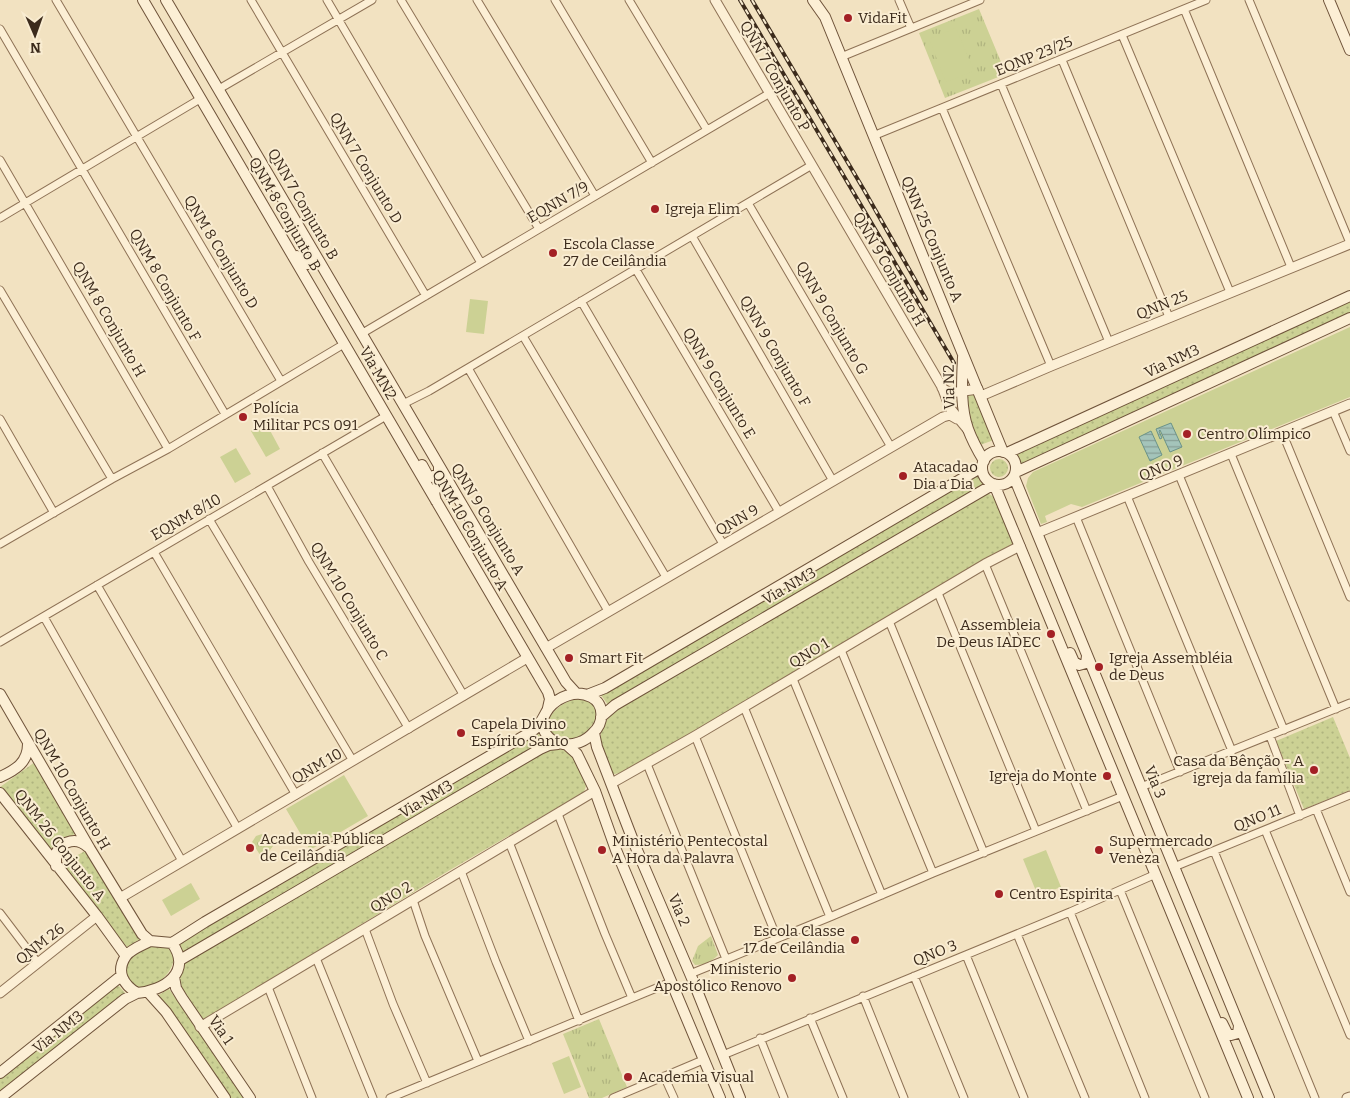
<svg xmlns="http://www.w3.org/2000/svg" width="1350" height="1098" viewBox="0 0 1350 1098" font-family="Bitter,serif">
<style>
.grass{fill:url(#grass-dots)}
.park{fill:url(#park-tufts)}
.garden{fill:#ccd194}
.water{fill:url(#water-rules);stroke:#6a9388}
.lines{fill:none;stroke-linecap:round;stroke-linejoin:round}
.minor-casing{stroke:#8e7256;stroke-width:9}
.tertiary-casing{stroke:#8e7256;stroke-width:11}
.secondary-casing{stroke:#6f533a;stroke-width:12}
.minor{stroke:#fcefd5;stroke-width:7}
.tertiary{stroke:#fcefd5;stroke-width:9}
.secondary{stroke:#fcefd5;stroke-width:10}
.rail-casing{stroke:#3c2b1c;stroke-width:4}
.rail{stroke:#f9ecd1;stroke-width:2;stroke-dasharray:5.5;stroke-linecap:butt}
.poi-dot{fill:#a32025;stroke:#f9ecd1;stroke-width:2}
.labels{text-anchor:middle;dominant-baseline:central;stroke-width:4;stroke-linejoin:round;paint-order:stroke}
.poi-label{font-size:15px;fill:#3c2b1c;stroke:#f9ecd1;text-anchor:start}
.street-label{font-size:15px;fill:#3c2b1c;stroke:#f9ecd1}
</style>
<defs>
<pattern id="grass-dots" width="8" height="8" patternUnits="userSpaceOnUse" patternTransform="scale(1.25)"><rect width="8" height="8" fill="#ccd194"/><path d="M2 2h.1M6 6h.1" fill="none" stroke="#b0b47f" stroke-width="1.8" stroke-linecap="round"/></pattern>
<pattern id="park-tufts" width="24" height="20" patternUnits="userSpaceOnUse" patternTransform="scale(1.25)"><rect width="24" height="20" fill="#ccd194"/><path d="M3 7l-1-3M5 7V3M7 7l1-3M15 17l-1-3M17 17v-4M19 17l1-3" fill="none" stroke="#b0b47f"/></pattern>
<pattern id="water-rules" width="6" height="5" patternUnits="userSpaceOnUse" patternTransform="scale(1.25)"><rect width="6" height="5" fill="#a4c4ba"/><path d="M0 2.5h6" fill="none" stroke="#879f96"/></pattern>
</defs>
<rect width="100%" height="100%" fill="#f2e2c1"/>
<path class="grass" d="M 1350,300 L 1350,314 L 1019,466 L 1014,455 Z
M 966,394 L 975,394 L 994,440 L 980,445 L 971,430 Z
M990 468a9 9 0 1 1 18 0a9 9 0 1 1-18 0Z
M 976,476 L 980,477 L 985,484 L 608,705 L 601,695 Z
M 984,494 L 989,494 L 994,497 L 1014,543 L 624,772 L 610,775 C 601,748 592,732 616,710 Z
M 580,698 C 617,706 583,746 561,739 C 530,729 559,700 580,698 Z
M 1333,717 L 1350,758 L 1350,790 L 1304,809 L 1276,741 Z
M 538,732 L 544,743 L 184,954 L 178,943 L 282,884 Z
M 558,748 C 576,752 580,771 586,786 L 584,792 L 450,870 L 206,1019 L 202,1020 C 189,1003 170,984 186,962 L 548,749 Z
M 35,762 L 76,833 L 50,851 L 0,787 Z
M 85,851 L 140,939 L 127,947 L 65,869 L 63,863 Z
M 153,946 C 156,946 161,946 165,947 C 183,955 168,977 157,983 C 151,987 145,988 138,988 L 129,983 L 125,969 C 130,957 140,949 153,946 Z
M 118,985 L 126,994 L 0,1096 L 0,1078 Z
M 169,989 L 245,1098 L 230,1098 L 168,1009 L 157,996 Z"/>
<path class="park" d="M 979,9 L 1006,74 L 945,98 L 919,33 Z
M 262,834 L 269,836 L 273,846 L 267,854 L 260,855 L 252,842 L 256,836 Z
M 711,936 L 718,955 C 711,962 705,965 695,965 L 692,961 L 698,946 Z
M 599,1019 L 627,1087 L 602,1098 L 589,1098 L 563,1034 Z"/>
<path class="garden" d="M 956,28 L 974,71 L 946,82 L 929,39 Z
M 470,299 L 488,301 L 484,334 L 466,332 Z
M 1350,327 L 1350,397 L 1082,507 L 1071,504 L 1045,516 L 1047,522 L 1041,524 L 1026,486 L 1028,478 L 1033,472 Z
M 266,423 L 280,449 L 266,457 L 251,431 Z
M 236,448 L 251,474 L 235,483 L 220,457 Z
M 344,775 L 368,816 L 310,850 L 286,809 Z
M 1046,850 L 1061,887 L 1038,896 L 1023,859 Z
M 191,883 L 200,899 L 171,916 L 162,900 Z
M 569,1056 L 581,1087 L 564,1094 L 552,1063 Z"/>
<path class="water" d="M 1171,423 L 1182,447 L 1170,452 L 1160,430 L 1159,431 L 1162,438 L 1160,439 L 1156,429 Z
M 1151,431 L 1162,455 L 1150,461 L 1139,437 Z"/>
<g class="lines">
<defs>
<path id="minor" d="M 56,0 L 281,381
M 251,0 L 426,296
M 327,0 L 481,263
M 401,0 L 539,229
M 477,0 L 595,196
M 555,0 L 652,163
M 629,0 L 707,130
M 899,0 L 911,28
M 1249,0 L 1350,243
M 1184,9 L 1291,267
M 0,29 L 225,414
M 1122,35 L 1230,292
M 841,57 L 980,0
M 1062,60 L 1169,317
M 1001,84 L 1109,342
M 219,89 L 372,0
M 942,108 L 1051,366
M 873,136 L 1206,0
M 0,160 L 168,449
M 748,203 L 891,447
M 0,218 L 200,99
M 692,236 L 833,481
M 635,268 L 779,512
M 0,290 L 112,479
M 581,301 L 723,544
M 361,334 L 770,93
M 523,336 L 666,577
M 468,368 L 608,611
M 403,404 L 429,391 L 812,165
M 1333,411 L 1350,451
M 0,419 L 54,513
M 1282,432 L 1350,597
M 322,453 L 464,696
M 1231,454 L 1336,709
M 1179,475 L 1284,730
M 267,486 L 309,562 L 409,729
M 1127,496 L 1232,751
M 1076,517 L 1180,772
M 209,519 L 353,761
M 0,544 L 112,479 L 168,449 L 344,344
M 154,552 L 296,795
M 985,564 L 1087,811
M 97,585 L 238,829
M 938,593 L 1036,831
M 44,617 L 182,861
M 889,621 L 984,853
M 0,642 L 386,416
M 841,650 L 933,873
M 793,679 L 882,895
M 744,707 L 830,917
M 695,736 L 777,938
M 1270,736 L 1300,816
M 647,764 L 726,959
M 1141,787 L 1350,703
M 1316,809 L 1350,892
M 558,814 L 605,934 L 632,998
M 1265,830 L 1350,1035
M 509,842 L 579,1021
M 1214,851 L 1315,1098
M 1174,867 L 1350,795
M 461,871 L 496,962 L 529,1041
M 1120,890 L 1205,1098
M 413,900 L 425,936 L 478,1061
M 1070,912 L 1145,1098
M 0,913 L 38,963
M 365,929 L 393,1004 L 427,1083
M 1017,934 L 1085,1098
M 966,955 L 1024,1098
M 316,958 L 373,1098
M 690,974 L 830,917 L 933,873 L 1123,796
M 914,976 L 964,1098
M 268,987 L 312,1098
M 863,996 L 904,1098
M 810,1018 L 843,1098
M 760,1038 L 784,1098
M 723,1055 L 1070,912 L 1156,874
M 664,1076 L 674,1098
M 390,1098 L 671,982
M 613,1098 L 703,1060"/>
<path id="tertiary" d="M 715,0 L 942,387 L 950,408 L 968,430
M 942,388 L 950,393 L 978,389
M 981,396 L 1051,366 L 1350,244
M 1037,533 L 1350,404
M 546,648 L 943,417 L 950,415 L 957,419
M 612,783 L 695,736 L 985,564 L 1020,546
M 120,898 L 527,658
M 0,993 L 97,916
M 200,1027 L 595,791
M 1347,1098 L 1350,1097"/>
<path id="secondary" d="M 143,0 L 548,692 L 550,699 L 548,708
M 166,0 L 566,682 L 576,693
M 813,0 L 825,17 L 1003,452
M 1329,0 L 1350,50
M 297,256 L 301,263 L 310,264 L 314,258 L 314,253
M 963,357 C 962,381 960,406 968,429 C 972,440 978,451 984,461
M982 468a17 17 0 1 1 34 0a17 17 0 1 1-34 0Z
M 1007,453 L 1350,296
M 422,465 L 428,476 L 432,477 L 439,473 L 439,467
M 1016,472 L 1350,318
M 1014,477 L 1269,1098
M 436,501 C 434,494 433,491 438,486 L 446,488 L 450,495
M 1070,653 L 1074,662 L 1079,665 L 1086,663 L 1087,656
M 0,694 L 90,849 L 142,934 L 150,941
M 587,695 L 605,688 L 982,467
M 601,717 L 615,705 L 994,484 L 1248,1098
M 594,733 L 597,747 L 634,843 L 694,983 L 740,1098
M 567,745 L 577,754 L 595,791 L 616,850 L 720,1098
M 0,777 C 16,770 28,762 28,744
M 0,793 L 97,916 L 126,956
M 56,866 L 56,853 C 63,840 77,837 88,847
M 150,941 L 172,943 C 193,972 164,991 137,993 C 124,985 115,972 126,956 C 131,949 143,945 150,941 Z
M 172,943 L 205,922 L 531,732 C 547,721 541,711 558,700 C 568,694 580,691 591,697 C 605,704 604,723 593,733 C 578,750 546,749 542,723
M 180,960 L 540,749 L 549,745 L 558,744
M 174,977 L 176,988 L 182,998 L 250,1098
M 148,992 L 166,1012 L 225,1098
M 1222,1023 L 1227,1033 L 1231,1035 L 1238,1033 L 1239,1026
M 0,1073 L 121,976
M 0,1098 L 125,999 L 137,993"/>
</defs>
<use href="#minor" class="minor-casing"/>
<use href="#tertiary" class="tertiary-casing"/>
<use href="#secondary" class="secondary-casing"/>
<use href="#minor" class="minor"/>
<use href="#tertiary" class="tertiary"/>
<use href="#secondary" class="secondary"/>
<defs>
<path id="rail" d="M 740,0 L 954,363
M 752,0 L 864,190 L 926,299"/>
</defs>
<use href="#rail" class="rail-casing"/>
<use href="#rail" class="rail"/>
</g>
<g class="poi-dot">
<circle cx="848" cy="18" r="5"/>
<circle cx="655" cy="209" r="5"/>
<circle cx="553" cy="253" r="5"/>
<circle cx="243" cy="417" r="5"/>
<circle cx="1187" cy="434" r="5"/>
<circle cx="903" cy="476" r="5"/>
<circle cx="1051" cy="634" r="5"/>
<circle cx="569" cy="658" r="5"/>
<circle cx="1099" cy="667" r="5"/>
<circle cx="461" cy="733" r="5"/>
<circle cx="1314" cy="770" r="5"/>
<circle cx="1107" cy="776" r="5"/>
<circle cx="250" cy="848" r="5"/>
<circle cx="602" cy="850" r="5"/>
<circle cx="1099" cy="850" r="5"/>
<circle cx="999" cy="894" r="5"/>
<circle cx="855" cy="940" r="5"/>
<circle cx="792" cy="978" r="5"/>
<circle cx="628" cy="1077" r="5"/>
</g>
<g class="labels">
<g class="poi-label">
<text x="858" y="18">VidaFit</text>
<text x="665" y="209">Igreja Elim</text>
<text x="563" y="244">Escola Classe<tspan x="563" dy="17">27 de Ceilândia</tspan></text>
<text x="253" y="408">Polícia<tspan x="253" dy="17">Militar PCS 091</tspan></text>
<text x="1197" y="434">Centro Olímpico</text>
<text x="913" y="467">Atacadao<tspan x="913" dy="17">Dia a Dia</tspan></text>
<text x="1041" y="625" text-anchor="end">Assembleia<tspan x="1041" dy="17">De Deus IADEC</tspan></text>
<text x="579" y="658">Smart Fit</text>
<text x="1109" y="658">Igreja Assembléia<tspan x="1109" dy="17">de Deus</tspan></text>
<text x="471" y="724">Capela Divino<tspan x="471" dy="17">Espírito Santo</tspan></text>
<text x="1304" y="761" text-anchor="end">Casa da Bênção - A<tspan x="1304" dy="17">igreja da família</tspan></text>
<text x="1097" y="776" text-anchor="end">Igreja do Monte</text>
<text x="260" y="839">Academia Pública<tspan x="260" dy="17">de Ceilândia</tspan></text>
<text x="612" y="841">Ministério Pentecostal<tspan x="612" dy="17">A Hora da Palavra</tspan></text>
<text x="1109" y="841">Supermercado<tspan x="1109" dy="17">Veneza</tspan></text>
<text x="1009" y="894">Centro Espirita</text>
<text x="845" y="931" text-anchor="end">Escola Classe<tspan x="845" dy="17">17 de Ceilândia</tspan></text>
<text x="782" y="969" text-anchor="end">Ministerio<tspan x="782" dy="17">Apostólico Renovo</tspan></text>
<text x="638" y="1077">Academia Visual</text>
</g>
<g class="street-label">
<text transform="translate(1034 56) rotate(-22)">EQNP 23/25</text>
<text transform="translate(775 76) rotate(60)">QNN 7 Conjunto P</text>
<text transform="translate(366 168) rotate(59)">QNN 7 Conjunto D</text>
<text transform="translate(558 202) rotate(-30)">EQNN 7/9</text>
<text transform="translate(303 204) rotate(60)">QNN 7 Conjunto B</text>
<text transform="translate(285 214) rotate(60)">QNM 8 Conjunto B</text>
<text transform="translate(932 239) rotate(67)">QNN 25 Conjunto A</text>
<text transform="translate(221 252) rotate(59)">QNM 8 Conjunto D</text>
<text transform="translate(889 269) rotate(60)">QNN 9 Conjunto H</text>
<text transform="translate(165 285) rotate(60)">QNM 8 Conjunto F</text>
<text transform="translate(1162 305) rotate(-22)">QNN 25</text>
<text transform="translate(832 318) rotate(60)">QNN 9 Conjunto G</text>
<text transform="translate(109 319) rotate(60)">QNM 8 Conjunto H</text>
<text transform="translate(775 351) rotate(60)">QNN 9 Conjunto F</text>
<text transform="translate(1172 361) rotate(-25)">Via NM3</text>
<text transform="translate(378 373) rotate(60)">Via MN2</text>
<text transform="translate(719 383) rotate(59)">QNN 9 Conjunto E</text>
<text transform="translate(949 387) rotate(-91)">Via N2</text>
<text transform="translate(1161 468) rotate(-22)">QNO 9</text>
<text transform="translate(186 517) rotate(-30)">EQNM 8/10</text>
<text transform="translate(488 519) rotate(59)">QNN 9 Conjunto A</text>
<text transform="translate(737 520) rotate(-30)">QNN 9</text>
<text transform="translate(470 530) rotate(60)">QNM 10 Conjunto A</text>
<text transform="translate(789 586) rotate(-30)">Via NM3</text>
<text transform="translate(349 601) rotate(59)">QNM 10 Conjunto C</text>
<text transform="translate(809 653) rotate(-31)">QNO 1</text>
<text transform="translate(317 766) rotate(-30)">QNM 10</text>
<text transform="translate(1155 782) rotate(68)">Via 3</text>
<text transform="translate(72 789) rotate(60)">QNM 10 Conjunto H</text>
<text transform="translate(426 799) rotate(-31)">Via NM3</text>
<text transform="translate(1257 818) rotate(-22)">QNO 11</text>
<text transform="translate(60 845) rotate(52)">QNM 26 Conjunto A</text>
<text transform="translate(391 897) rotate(-31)">QNO 2</text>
<text transform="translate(679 910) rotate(67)">Via 2</text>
<text transform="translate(40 944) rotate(-38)">QNM 26</text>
<text transform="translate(935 953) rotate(-22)">QNO 3</text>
<text transform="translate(221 1030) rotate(55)">Via 1</text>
<text transform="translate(58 1032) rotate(-38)">Via NM3</text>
</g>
</g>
<g transform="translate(35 35) rotate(178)" stroke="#f9ecd1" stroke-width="4" paint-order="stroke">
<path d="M0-4L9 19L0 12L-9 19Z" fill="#3c2b1c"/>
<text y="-8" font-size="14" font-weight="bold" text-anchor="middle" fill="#3c2b1c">N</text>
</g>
</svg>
